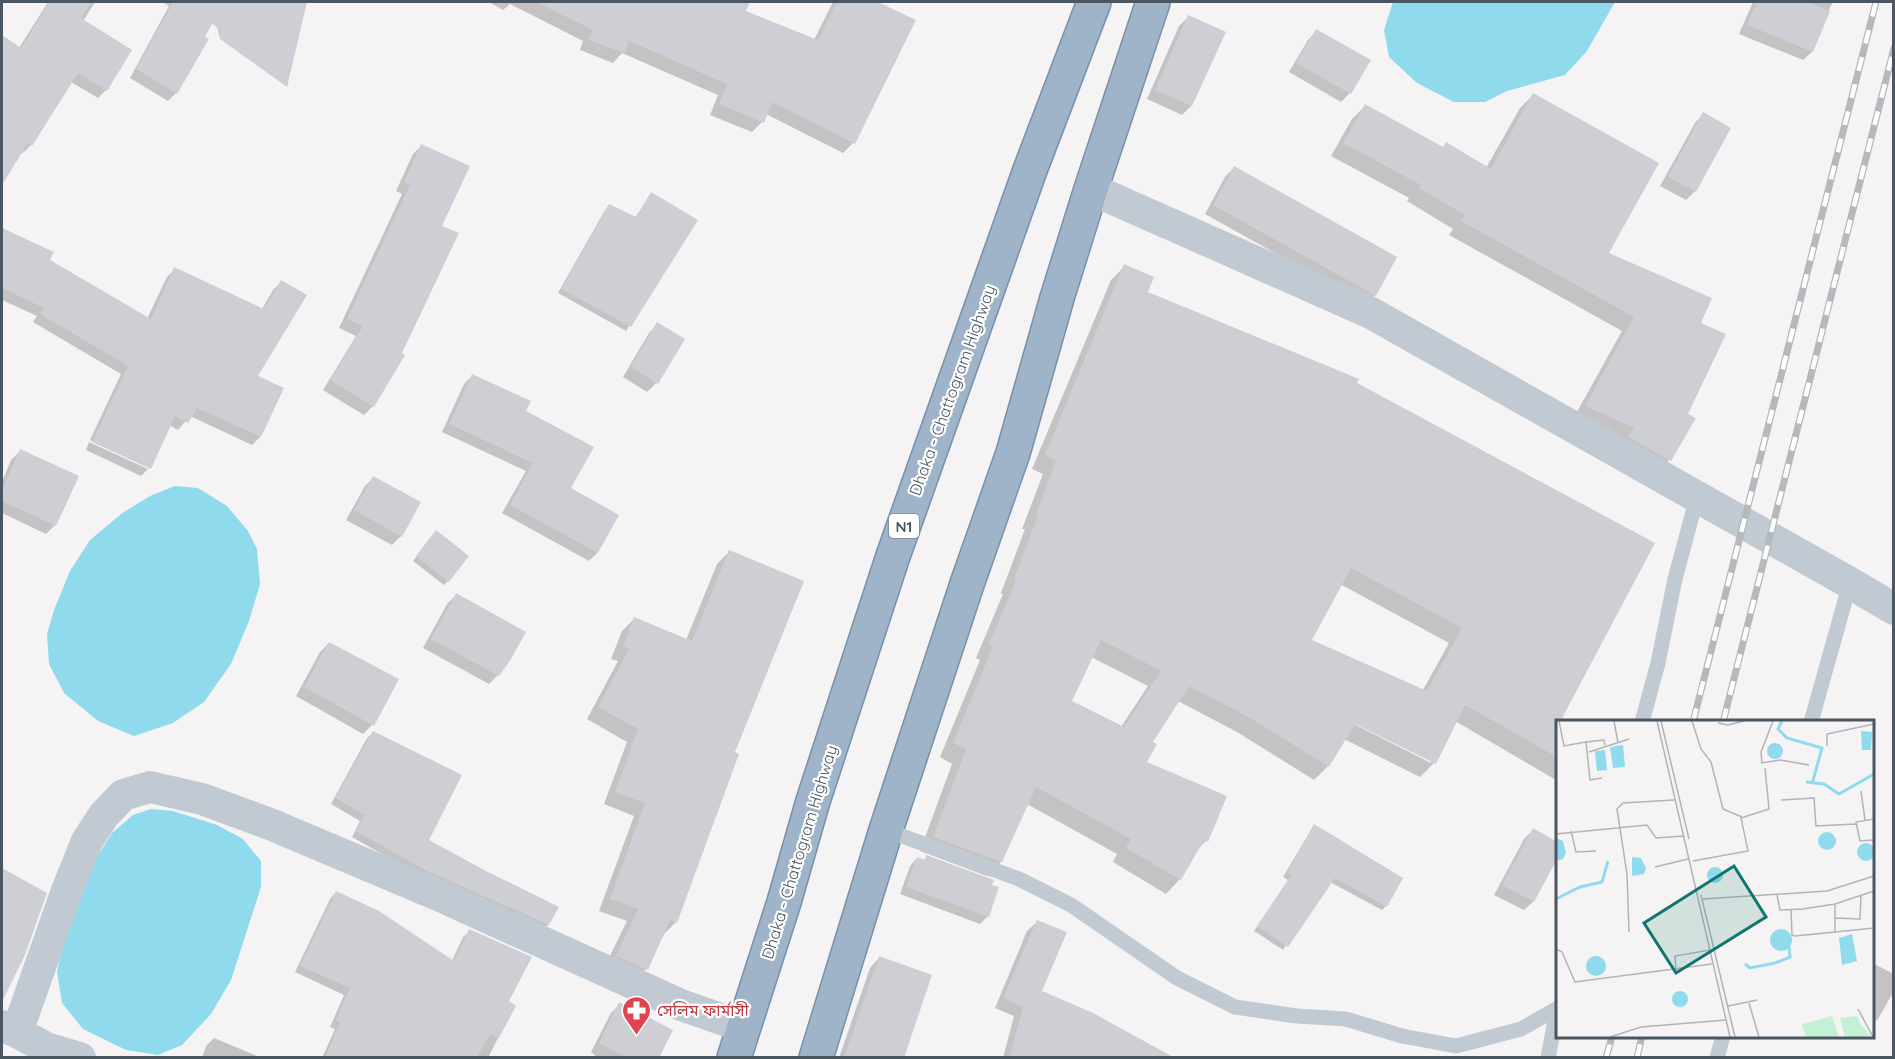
<svg xmlns="http://www.w3.org/2000/svg" width="1895" height="1059" viewBox="0 0 1895 1059" font-family="Quicksand,'Noto Sans Bengali',sans-serif">
<style>
.water{fill:#90daee}
.shadow{fill:#0003;fill-rule:evenodd}
.building{fill:#cdcfd5;fill-rule:evenodd}
.lines{fill:none;stroke-linecap:round;stroke-linejoin:round}
.trunk-casing{stroke:#7690ad;stroke-width:36}
.service{stroke:#c1cad2;stroke-width:15}
.minor{stroke:#c1cad2;stroke-width:32}
.trunk{stroke:#9fb4c9;stroke-width:33}
.rail-casing{stroke:#b5b8bd;stroke-width:7}
.rail{stroke:#fff;stroke-width:4.5;stroke-dasharray:14;stroke-linecap:butt}
.labels{text-anchor:middle;dominant-baseline:central;stroke-width:4.5;stroke-linejoin:round;paint-order:stroke}
.shield{fill:#fff;stroke:#808990;stroke-width:1.5}
.shield-label{font-size:15px;font-weight:bold;fill:#4a5661}
.street-label{font-size:16px;fill:#4a5661;stroke:#fff}
.health-label{font-size:16px;fill:#be3a42;stroke:#fff;text-anchor:start}
.inset-river{fill:none;stroke:#90daee;stroke-width:3}
.inset-road{fill:none;stroke:#b1b4b9;stroke-width:1.5}
.view{fill:#0f766e;fill-opacity:0.15;stroke:#0f766e;stroke-width:3}
.inset-edge{fill:none;stroke:#4a5661;stroke-width:3}
</style>
<rect width="100%" height="100%" fill="#f5f3f3"/>
<path class="water" d="M 1393,2 L 1615,2 L 1587,51 L 1565,75 L 1507,91 L 1485,102 L 1454,102 L 1417,83 L 1389,57 L 1384,30 Z
M 175,486 L 198,488 L 227,506 L 248,531 L 257,549 L 260,584 L 249,621 L 231,664 L 204,702 L 173,723 L 134,736 L 98,721 L 64,693 L 49,664 L 47,634 L 54,610 L 70,571 L 90,540 L 121,514 L 150,496 Z
M 151,809 L 173,811 L 217,825 L 243,839 L 261,861 L 261,887 L 231,980 L 211,1014 L 182,1045 L 158,1055 L 126,1050 L 83,1029 L 62,1003 L 57,972 L 65,934 L 97,857 L 112,833 L 133,815 Z"/>
<path class="shadow" d="M 48,2 L 95,2 L 83,21 L 106,90 L 98,98 L 71,82 L 31,145 L 23,153 L 21,152 L 2,183 L 2,119 L 14,99 L 2,91 L 2,37 L 19,48 Z
M 162,2 L 224,2 L 203,37 L 176,93 L 168,101 L 130,78 L 169,6 Z
M 489,2 L 741,2 L 747,4 L 744,12 L 814,40 L 833,2 L 879,2 L 853,143 L 843,153 L 766,114 L 762,122 L 752,132 L 710,115 L 718,95 L 622,53 L 613,63 L 580,50 L 583,41 L 510,4 L 503,10 Z
M 1753,2 L 1834,2 L 1831,5 L 1812,52 L 1803,60 L 1739,34 Z
M 1188,17 L 1224,33 L 1191,106 L 1182,115 L 1147,99 L 1179,26 Z
M 1317,31 L 1350,93 L 1341,102 L 1289,72 L 1308,40 Z
M 1533,95 L 1607,253 L 1699,324 L 1686,415 L 1694,419 L 1669,460 L 1656,474 L 1573,419 L 1622,331 L 1449,235 L 1453,229 L 1407,201 L 1409,198 L 1331,156 L 1352,119 L 1365,106 L 1442,148 L 1486,168 L 1520,108 Z
M 1703,114 L 1695,191 L 1686,200 L 1660,186 L 1695,123 Z
M 422,145 L 440,227 L 373,406 L 364,415 L 323,390 L 356,336 L 339,328 L 402,194 L 396,191 L 413,154 Z
M 1234,168 L 1375,295 L 1366,304 L 1205,214 L 1225,177 Z
M 651,194 L 696,221 L 626,331 L 558,293 L 605,210 L 609,206 L 635,218 Z
M 2,229 L 52,253 L 48,260 L 147,319 L 167,277 L 175,269 L 262,309 L 273,290 L 281,282 L 256,377 L 282,389 L 260,437 L 252,445 L 190,416 L 178,430 L 169,425 L 148,469 L 148,466 L 90,440 L 121,374 L 33,322 L 37,316 L 2,300 Z
M 1125,266 L 1146,293 L 1355,383 L 1561,717 L 1569,722 L 1558,722 L 1558,778 L 1556,780 L 1455,721 L 1434,763 L 1420,777 L 1344,739 L 1328,766 L 1314,780 L 1237,732 L 1178,701 L 1151,742 L 1145,763 L 1206,841 L 1197,850 L 1180,879 L 1166,894 L 1113,862 L 1117,854 L 1027,804 L 1001,862 L 987,876 L 920,851 L 952,764 L 940,757 L 980,660 L 976,658 L 1003,594 L 1001,593 L 1025,529 L 1022,529 L 1043,474 L 1032,469 L 1111,280 ZM 1340,584 L 1449,643 L 1423,690 L 1310,641 ZM 1091,657 L 1148,686 L 1121,727 L 1070,702 ZM 1349,719 L 1431,760 L 1431,763 L 1348,721 Z
M 658,324 L 656,383 L 647,392 L 623,377 L 649,333 Z
M 472,376 L 524,411 L 569,489 L 617,516 L 597,553 L 589,561 L 502,513 L 526,471 L 442,432 L 464,384 Z
M 89,442 L 148,469 L 141,476 L 86,450 Z
M 20,451 L 55,525 L 46,534 L 2,513 L 2,482 L 11,460 Z
M 373,478 L 401,536 L 392,545 L 346,520 L 365,486 Z
M 432,536 L 448,581 L 444,585 L 413,561 Z
M 729,552 L 733,753 L 676,922 L 664,934 L 646,969 L 634,981 L 604,968 L 627,921 L 599,911 L 634,816 L 604,804 L 627,742 L 587,719 L 618,661 L 611,659 L 622,631 L 634,619 L 686,640 L 717,564 Z
M 456,595 L 510,658 L 498,675 L 489,684 L 423,648 L 447,604 Z
M 329,643 L 372,725 L 363,734 L 296,696 L 320,652 Z
M 373,733 L 427,841 L 485,872 L 557,908 L 548,925 L 542,930 L 419,875 L 352,837 L 360,821 L 331,804 L 367,738 Z
M 1311,830 L 1386,906 L 1382,910 L 1330,882 L 1283,950 L 1254,931 L 1288,880 L 1283,877 Z
M 1533,830 L 1558,843 L 1558,856 L 1533,902 L 1524,910 L 1494,895 L 1524,839 Z
M 927,857 L 997,888 L 987,917 L 980,924 L 900,894 L 910,866 L 917,858 L 923,861 Z
M 2,869 L 45,893 L 24,954 L 2,998 Z
M 336,892 L 452,961 L 463,937 L 470,931 L 507,1002 L 514,1006 L 488,1058 L 322,1058 L 335,1029 L 330,1027 L 344,995 L 295,972 L 330,899 Z
M 1037,922 L 1040,992 L 1172,1058 L 1003,1058 L 1014,1016 L 995,1008 L 1027,931 Z
M 879,958 L 902,1058 L 839,1058 L 870,968 Z
M 1872,963 L 1894,974 L 1894,991 L 1878,1019 L 1872,1024 Z
M 620,1004 L 657,1058 L 598,1058 L 591,1052 L 611,1013 Z
M 214,1038 L 262,1058 L 202,1058 L 206,1046 Z"/>
<path class="building" d="M 49,2 L 92,2 L 81,18 L 132,50 L 107,91 L 78,73 L 32,146 L 28,143 L 2,185 L 2,35 L 21,48 Z
M 173,2 L 307,2 L 287,87 L 220,39 L 217,27 L 212,24 L 205,37 L 209,39 L 177,94 L 136,69 Z
M 536,2 L 750,2 L 746,11 L 818,40 L 837,2 L 878,2 L 916,20 L 855,144 L 772,102 L 764,123 L 719,104 L 727,84 L 629,41 L 624,53 L 589,40 L 593,30 Z
M 1757,2 L 1808,2 L 1830,11 L 1813,52 L 1747,25 Z
M 1188,15 L 1226,32 L 1192,106 L 1155,90 Z
M 1316,29 L 1371,60 L 1351,94 L 1296,63 Z
M 1533,93 L 1659,163 L 1609,253 L 1712,298 L 1701,323 L 1726,334 L 1688,414 L 1696,418 L 1671,461 L 1628,437 L 1634,428 L 1585,406 L 1634,317 L 1461,221 L 1465,215 L 1419,188 L 1421,185 L 1343,143 L 1365,104 L 1443,147 L 1446,142 L 1491,169 Z
M 1703,112 L 1731,128 L 1696,192 L 1668,177 Z
M 421,144 L 470,166 L 442,226 L 459,233 L 402,353 L 405,355 L 374,407 L 330,380 L 363,326 L 347,319 L 410,185 L 404,182 Z
M 1234,166 L 1397,257 L 1376,296 L 1213,205 Z
M 651,192 L 698,220 L 631,327 L 561,289 L 609,204 L 636,217 Z
M 2,228 L 54,252 L 50,260 L 151,319 L 174,267 L 264,309 L 281,280 L 307,295 L 258,376 L 284,388 L 261,437 L 197,408 L 188,423 L 175,416 L 151,469 L 92,442 L 128,366 L 40,314 L 44,308 L 2,288 Z
M 1124,264 L 1154,277 L 1148,292 L 1359,379 L 1357,383 L 1655,543 L 1560,722 L 1557,722 L 1557,757 L 1465,705 L 1436,764 L 1355,724 L 1329,767 L 1252,719 L 1189,686 L 1153,742 L 1157,744 L 1147,762 L 1227,796 L 1208,842 L 1204,840 L 1181,880 L 1126,848 L 1131,839 L 1036,787 L 1002,862 L 933,837 L 966,749 L 953,743 L 993,646 L 989,644 L 1016,580 L 1014,579 L 1038,515 L 1036,514 L 1056,460 L 1045,455 ZM 1351,568 L 1462,628 L 1427,691 L 1312,640 ZM 1101,640 L 1161,671 L 1124,727 L 1072,701 Z
M 657,322 L 685,339 L 658,384 L 631,367 Z
M 472,374 L 531,401 L 526,411 L 594,447 L 571,488 L 619,515 L 598,553 L 510,505 L 533,463 L 449,424 Z
M 20,449 L 79,476 L 56,526 L 2,501 L 2,490 Z
M 373,476 L 421,502 L 402,537 L 354,510 Z
M 436,530 L 469,556 L 449,582 L 416,556 Z
M 729,550 L 804,581 L 735,752 L 739,754 L 677,923 L 670,920 L 648,970 L 616,956 L 638,909 L 610,899 L 645,803 L 615,792 L 638,729 L 598,707 L 629,649 L 623,646 L 634,617 L 692,641 Z
M 456,593 L 526,632 L 511,659 L 499,676 L 431,639 Z
M 329,642 L 399,679 L 374,726 L 304,687 Z
M 373,731 L 462,775 L 429,840 L 486,871 L 559,907 L 549,925 L 425,870 L 356,831 L 365,815 L 335,798 Z
M 1314,824 L 1403,878 L 1387,907 L 1335,878 L 1288,947 L 1257,926 L 1291,876 L 1287,873 Z
M 1533,828 L 1557,842 L 1557,859 L 1534,902 L 1502,885 Z
M 926,855 L 994,880 L 992,885 L 999,887 L 989,917 L 906,887 L 917,857 L 925,860 Z
M 2,868 L 47,893 L 25,955 L 2,1002 Z
M 336,891 L 379,911 L 454,961 L 469,929 L 532,957 L 509,1001 L 516,1006 L 499,1038 L 491,1034 L 476,1058 L 325,1058 L 340,1022 L 336,1020 L 350,988 L 300,966 Z
M 1037,920 L 1067,932 L 1042,991 L 1093,1013 L 1175,1058 L 1009,1058 L 1023,1007 L 1003,998 Z
M 879,956 L 932,975 L 904,1058 L 844,1058 Z
M 619,1002 L 673,1030 L 659,1058 L 627,1058 L 599,1043 Z"/>
<g class="lines">
<defs>
<path id="trunk" d="M 734,1058 L 784,902 L 813,801 L 893,556 L 1030,170 L 1094,2
M 816,1058 L 886,830 L 967,584 L 1013,453 L 1057,298 L 1091,189 L 1153,2"/>
</defs>
<use href="#trunk" class="trunk-casing"/>
<path class="service" d="M 1642,722 L 1658,663 L 1675,579 L 1697,497
M 1811,722 L 1850,583
M 886,830 L 1019,879 L 1071,905 L 1177,978 L 1235,1007 L 1297,1016 L 1346,1019 L 1402,1036 L 1456,1046 L 1521,1029 L 1558,1008
M 1548,1058 L 1557,1010
M 1717,1058 L 1723,1036"/>
<path class="minor" d="M 1091,189 L 1371,313 L 1850,583 L 1894,609
M 2,1026 L 17,1032 L 46,1048 L 80,1058
M 17,1032 L 65,896 L 87,841 L 104,815 L 123,795 L 150,787 L 202,799 L 270,824 L 438,895 L 681,1005 L 744,1027"/>
<use href="#trunk" class="trunk"/>
<defs>
<path id="rail" d="M 1693,722 L 1876,2
M 1723,722 L 1894,48
M 1606,1058 L 1612,1036
M 1637,1058 L 1642,1036"/>
</defs>
<use href="#rail" class="rail-casing"/>
<use href="#rail" class="rail"/>
</g>
<defs>
<symbol id="pharmacy-pin" viewBox="-11 -11 22 30"><path d="M0 17L-7.5 6A9.5 9.5 0 1 1 7.5 6Z" fill="#e0444e" stroke="#fff"/><path d="M-2-6h4v4h4v4h-4v4h-4v-4h-4v-4h4Z" fill="#fff"/></symbol>
</defs>
<g fill-rule="evenodd">
<use href="#pharmacy-pin" x="620" y="994" width="33" height="45"/>
</g>
<g class="labels">
<rect class="shield" x="889" y="514" width="30" height="24" rx="4.5"/>
<g class="shield-label">
<text x="904" y="526">N1</text>
</g>
<g class="street-label">
<text transform="translate(952 390) rotate(-70)">Dhaka - Chattogram Highway</text>
<text transform="translate(799 852) rotate(-73)">Dhaka - Chattogram Highway</text>
</g>
<g class="health-label">
<text x="657" y="1010">সেলিম ফার্মাসী</text>
</g>
</g>
<g transform="translate(1556 720)">
<rect width="318" height="318" fill="#f5f3f3"/>
<path d="M 276,296 L 283,317 L 250,317 L 246,304 ZM 301,296 L 304,303 L 315,317 L 289,317 L 284,298 Z" fill="#c3f1d5"/>
<path d="M 305,11 L 316,12 L 315,30 L 306,30 ZM211 31a8 8 0 1 1 16 0a8 8 0 1 1-16 0ZM 67,25 L 69,47 L 57,48 L 54,27 ZM 49,30 L 51,50 L 41,51 L 39,31 ZM262 121a9 9 0 1 1 18 0a9 9 0 1 1-18 0ZM 0,118 L 7,121 L 10,133 L 7,139 L 0,141 ZM301 132a9 9 0 1 1 18 0a9 9 0 1 1-18 0ZM 76,137 L 85,138 L 90,148 L 88,154 L 76,156 ZM151 155a8 8 0 1 1 16 0a8 8 0 1 1-16 0ZM214 220a11 11 0 1 1 22 0a11 11 0 1 1-22 0ZM 296,214 L 301,241 L 286,245 L 283,218 ZM30 246a10 10 0 1 1 20 0a10 10 0 1 1-20 0ZM116 279a8 8 0 1 1 16 0a8 8 0 1 1-16 0Z" fill="#90daee"/>
<path class="inset-river" d="M 226,1 L 222,9 L 231,18 L 266,28 L 256,64M 250,62 L 268,64 L 283,74 L 318,54M 0,179 L 24,167 L 46,162 L 52,141M 189,244 L 194,248 L 219,243 L 234,237 L 233,227"/>
<path class="inset-road" d="M 3,1 L 8,26 L 30,22M 58,1 L 62,23M 101,1 L 174,317M 105,1 L 133,119M 136,1 L 145,29 L 155,42 L 167,89 L 186,97M 217,1 L 205,32 L 206,43 L 224,40 L 253,45M 162,3 L 172,5 L 188,1M 271,26 L 271,14 L 318,4M 33,32 L 73,19M 46,58 L 34,60 L 30,22 L 48,20 L 49,25M 305,71 L 309,100M 225,80 L 258,78 L 260,106 L 300,104M 318,99 L 300,102 L 304,121 L 318,120M 15,111 L 20,132 L 40,131M 0,114 L 91,105 L 100,118 L 127,116M 137,141 L 192,131 L 185,98 L 213,89 L 209,48M 99,147 L 132,139M 145,175 L 179,317M 221,175 L 224,190 L 247,189 L 279,184 L 318,171M 147,179 L 271,171 L 318,156M 279,185 L 279,198 L 304,199 L 305,176M 235,189 L 236,215 L 239,216 L 279,212 L 279,198M 73,212 L 71,154 L 61,89 L 67,83 L 118,80M 279,212 L 318,208M 0,229 L 6,232 L 19,262 L 156,244M 120,251 L 119,236 L 154,230M 193,283 L 203,317M 172,286 L 201,280M 302,289 L 317,317M 54,317 L 85,307 L 170,300"/>
<path class="view" d="M 178,146 L 210,197 L 120,253 L 88,203 Z"/>
<rect width="318" height="318" class="inset-edge"/>
</g>
<rect width="1895" height="1059" fill="none" stroke="#4a5661" stroke-width="6"/>
</svg>
